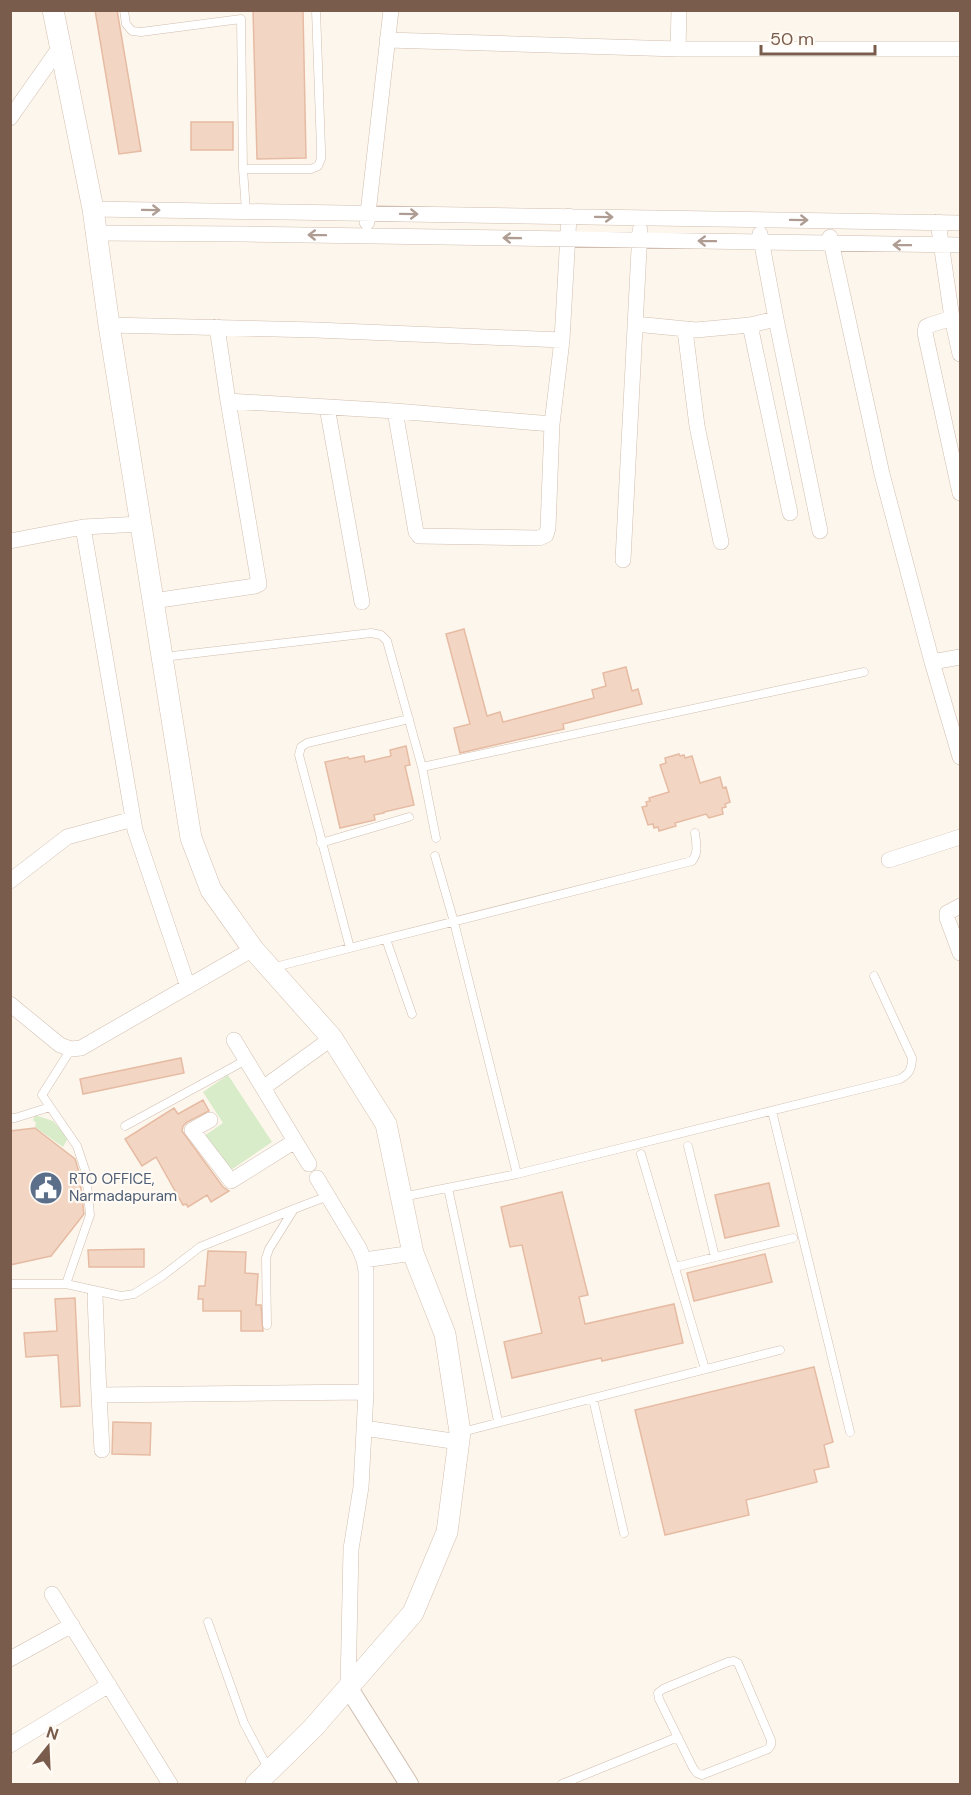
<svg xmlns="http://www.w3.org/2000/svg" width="971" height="1795" viewBox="0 0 971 1795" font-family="'DM Sans',sans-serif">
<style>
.green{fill:#d8ecc9}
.building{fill:#f3d5c3;stroke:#e6bba3;stroke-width:1.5}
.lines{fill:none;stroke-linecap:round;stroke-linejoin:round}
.service-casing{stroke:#d1beb0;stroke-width:9}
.minor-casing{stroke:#d1beb0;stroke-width:16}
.tertiary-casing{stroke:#d1beb0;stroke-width:20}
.secondary-casing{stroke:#d6c0b0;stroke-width:22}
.service{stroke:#fff;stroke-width:8}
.minor{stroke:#fff;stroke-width:15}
.tertiary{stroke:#fff;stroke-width:18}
.secondary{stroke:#fff;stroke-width:21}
.oneway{stroke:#af9d94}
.labels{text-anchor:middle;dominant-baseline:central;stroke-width:4.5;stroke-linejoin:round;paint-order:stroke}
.service-label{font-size:15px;fill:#4e5e75;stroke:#fffaf3;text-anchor:start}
</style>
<rect width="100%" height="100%" fill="#fdf6ec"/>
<path class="green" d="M 228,1075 L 272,1142 L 228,1172 L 204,1136 L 223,1123 L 203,1092 Z
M 35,1115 L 53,1121 L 68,1138 L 63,1147 L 35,1127 L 36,1123 L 33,1120 Z"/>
<path class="building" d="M 95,10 L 117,10 L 141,151 L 119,154 Z
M 253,10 L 303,10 L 306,158 L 257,159 Z
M 191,122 L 233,122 L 233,150 L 191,150 Z
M 464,629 L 487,716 L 500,712 L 503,722 L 594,698 L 592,690 L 606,686 L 603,673 L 626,667 L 632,691 L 638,689 L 642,704 L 563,724 L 564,729 L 460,753 L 454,728 L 470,724 L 446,634 Z
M 406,746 L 410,765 L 405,766 L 414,805 L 384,812 L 384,813 L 374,815 L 375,820 L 340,828 L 325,762 L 348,757 L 349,759 L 364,756 L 365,762 L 391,756 L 390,750 Z
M 679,754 L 680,756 L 684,755 L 685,758 L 692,756 L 700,783 L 720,777 L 723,788 L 726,787 L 730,802 L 725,804 L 726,807 L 722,808 L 723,814 L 709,818 L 706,814 L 675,823 L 676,826 L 659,831 L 658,827 L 654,828 L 653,824 L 648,825 L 642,807 L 647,806 L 646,802 L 650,801 L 649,798 L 669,792 L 660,765 L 666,763 L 665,758 Z
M 181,1058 L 184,1073 L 83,1094 L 80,1079 Z
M 203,1100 L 209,1111 L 187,1122 L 183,1126 L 182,1131 L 223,1187 L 229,1191 L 211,1202 L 207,1195 L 188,1207 L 186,1204 L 183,1205 L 156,1157 L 142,1166 L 125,1139 L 174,1108 L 178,1114 Z
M 35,1128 L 75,1159 L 79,1172 L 84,1214 L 51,1256 L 10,1265 L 10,1131 Z
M 769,1183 L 779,1226 L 725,1238 L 715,1195 Z
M 562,1192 L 588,1295 L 579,1297 L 585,1324 L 674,1304 L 683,1343 L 602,1361 L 601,1358 L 512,1378 L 504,1342 L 542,1333 L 522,1245 L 510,1247 L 501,1207 Z
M 144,1249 L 144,1267 L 89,1267 L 88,1250 Z
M 208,1251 L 246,1252 L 245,1273 L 258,1274 L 256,1305 L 261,1305 L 263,1331 L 241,1331 L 241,1311 L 203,1311 L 203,1299 L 198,1299 L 199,1286 L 205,1286 Z
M 765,1254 L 772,1282 L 694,1301 L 687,1273 Z
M 75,1298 L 80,1406 L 61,1407 L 58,1355 L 26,1357 L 24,1333 L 57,1331 L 55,1299 Z
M 814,1367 L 833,1442 L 824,1445 L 829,1467 L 814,1470 L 817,1482 L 746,1500 L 749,1515 L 665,1535 L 635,1410 Z
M 113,1422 L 151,1423 L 150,1455 L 112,1454 Z"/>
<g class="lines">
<defs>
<path id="service" d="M 124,10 L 126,24 L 132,31 L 141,32 L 241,19 L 243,169 L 246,211
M 243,169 L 311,169 L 318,166 L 321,159 L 321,149 L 316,10
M 163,657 L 371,633 L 381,635 L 387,641 L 422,767 L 436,838
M 422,767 L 864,672
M 321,843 L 409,817
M 435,856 L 454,922 L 517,1174
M 386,939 L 412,1014
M 350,948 L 299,755 L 301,747 L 307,743 L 409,719
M 271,968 L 692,861 C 699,853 696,842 695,833
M 772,1111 L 850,1432
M 10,1118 L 15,1118 L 50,1107
M 125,1126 L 246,1060
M 688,1146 L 715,1257
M 641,1154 L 705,1369
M 448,1188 L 498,1421
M 402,1197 L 517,1174 L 900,1079 C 909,1074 912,1069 912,1058 L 874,976
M 675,1267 L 793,1238
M 10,1284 L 66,1284 L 90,1215 L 86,1173 L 77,1146 L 42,1095 L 71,1049
M 66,1284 L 121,1296 L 134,1294 L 161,1277 L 200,1247 L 294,1209
M 267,1325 L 266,1258 L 269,1249 L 294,1209 L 328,1196
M 593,1399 L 624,1533
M 462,1432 L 780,1350
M 208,1622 L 244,1723 L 269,1770
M 734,1661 L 738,1663 L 771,1740 L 771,1745 L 768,1749 L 702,1775 L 697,1773 L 693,1768 L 659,1699 L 658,1693 L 663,1689 L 728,1662 Z
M 562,1784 L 678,1737"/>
<path id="minor" d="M 387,40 L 678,49 L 960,49
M 678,49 L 679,10
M 10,118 L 60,47
M 93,209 L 960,223
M 367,222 L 391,10
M 938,222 L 952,318 L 960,354
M 96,233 L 244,234 L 960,245
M 760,234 L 776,319 L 820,531
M 830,237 L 882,474 L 932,662 L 960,757
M 952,318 L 930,325 L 926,327 L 925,333 L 960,493
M 635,324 L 696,330 L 750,325 L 776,319
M 109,325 L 316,330 L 562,340
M 750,325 L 790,513
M 685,330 L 697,426 L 721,542
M 228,401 L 395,411 L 552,424
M 327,407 L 362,602
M 395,411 L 416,532 L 419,536 L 539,538 L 546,535 L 548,528 L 552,424 L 562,340 L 569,216
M 83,527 L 135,830 L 188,987
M 10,541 L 83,527 L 141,524
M 623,560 L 640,230
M 153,601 L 255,586 L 259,584 L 228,401 L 217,327
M 932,662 L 960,657
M 889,860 L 960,837
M 10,881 L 67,837 L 133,819
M 960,906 L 947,913 L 947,918 L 960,953
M 10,1004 L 60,1045 L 71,1049 L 81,1048 L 253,949
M 234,1040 L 309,1164
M 263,1088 L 332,1038
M 210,1120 L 192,1130 L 231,1181 L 295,1141
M 317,1178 L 359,1248 L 364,1260 L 366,1271 L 366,1392 L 361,1487 L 351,1549 L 348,1687
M 364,1260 L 413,1253
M 95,1296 L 99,1395 L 366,1392
M 99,1395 L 102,1450
M 364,1428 L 459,1442
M 52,1594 L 170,1784
M 10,1659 L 72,1625
M 10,1745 L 109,1685"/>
<path id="tertiary" d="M 348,1687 L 409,1784"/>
<path id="secondary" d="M 53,10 L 93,209 L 109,325 L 191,838 L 211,890 L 253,949 L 332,1038 L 386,1124 L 413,1253 L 445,1334 L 460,1432 L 447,1532 L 413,1613 L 313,1728 L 256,1784"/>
</defs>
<use href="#service" class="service-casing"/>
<use href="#minor" class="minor-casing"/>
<use href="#tertiary" class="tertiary-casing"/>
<use href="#secondary" class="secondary-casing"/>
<use href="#service" class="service"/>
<use href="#minor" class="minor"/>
<use href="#tertiary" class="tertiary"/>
<use href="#secondary" class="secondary"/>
</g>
<defs><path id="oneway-shaft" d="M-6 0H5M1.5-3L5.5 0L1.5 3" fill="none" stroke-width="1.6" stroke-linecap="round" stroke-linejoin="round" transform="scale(1.5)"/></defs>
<g class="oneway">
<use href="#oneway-shaft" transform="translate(151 210) rotate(1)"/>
<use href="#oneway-shaft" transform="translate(409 214) rotate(1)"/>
<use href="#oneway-shaft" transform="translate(604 217) rotate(1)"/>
<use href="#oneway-shaft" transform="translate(799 220) rotate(1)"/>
<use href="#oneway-shaft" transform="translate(317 235) rotate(-179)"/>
<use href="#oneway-shaft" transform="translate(512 238) rotate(-179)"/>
<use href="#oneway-shaft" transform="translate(707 241) rotate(-179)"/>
<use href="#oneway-shaft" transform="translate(902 245) rotate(-179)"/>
</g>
<defs>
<symbol id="civic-disc" viewBox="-11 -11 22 22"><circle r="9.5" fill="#5c6f8a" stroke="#fffaf3"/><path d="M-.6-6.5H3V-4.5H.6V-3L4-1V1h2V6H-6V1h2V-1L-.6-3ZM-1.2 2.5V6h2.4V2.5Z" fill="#fff"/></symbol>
</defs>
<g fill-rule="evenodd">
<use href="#civic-disc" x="27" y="1169" width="38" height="38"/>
</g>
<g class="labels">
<g class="service-label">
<text x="69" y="1179">RTO OFFICE,<tspan x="69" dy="17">Narmadapuram</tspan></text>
</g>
</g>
<rect width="971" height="1795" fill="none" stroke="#7a5c4d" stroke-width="24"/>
<g transform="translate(48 1747) rotate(18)" stroke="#fffaf3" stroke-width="4.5" paint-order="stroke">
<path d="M0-4.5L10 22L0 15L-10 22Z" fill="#7a5c4d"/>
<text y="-9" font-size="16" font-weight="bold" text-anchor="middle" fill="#7a5c4d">N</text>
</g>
<path d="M761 45v9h114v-9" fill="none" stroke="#7a5c4d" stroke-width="3"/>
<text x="770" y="45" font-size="18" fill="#7a5c4d" stroke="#fffaf3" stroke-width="4.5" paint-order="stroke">50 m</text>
</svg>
